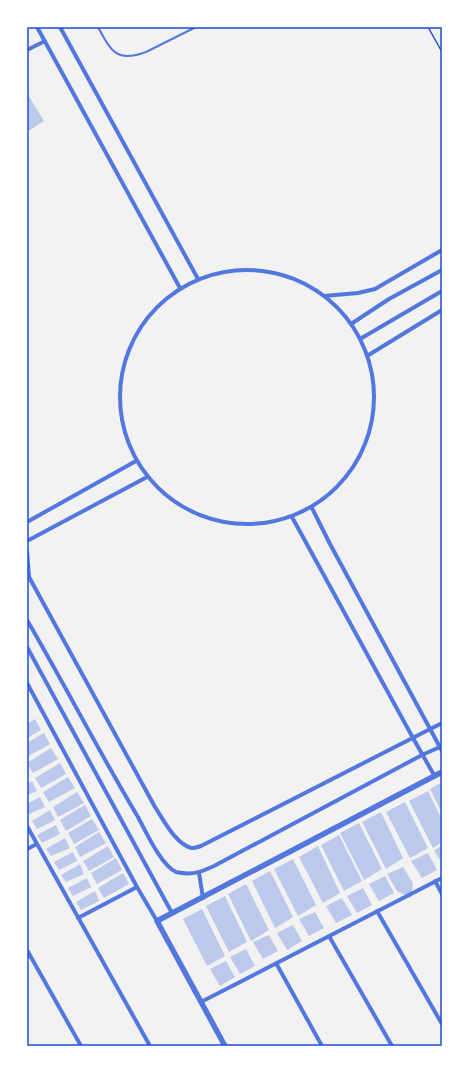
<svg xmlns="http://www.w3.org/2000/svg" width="469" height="1073" viewBox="0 0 469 1073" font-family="Mulish,sans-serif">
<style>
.building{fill:#bdc9ec}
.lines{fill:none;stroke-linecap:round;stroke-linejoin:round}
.path{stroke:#1d4ed8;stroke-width:1.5}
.service{stroke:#5277de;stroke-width:2}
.minor{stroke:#5277de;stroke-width:4}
.tertiary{stroke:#5277de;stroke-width:5.5}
.neatline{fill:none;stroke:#1d4ed8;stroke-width:1.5}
</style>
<rect width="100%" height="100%" fill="#f2f2f2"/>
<path class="building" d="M 27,93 L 44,121 L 27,132 Z
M 35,719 L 41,730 L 27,738 L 27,724 Z
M 44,733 L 50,744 L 27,757 L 27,743 Z
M 51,748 L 58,759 L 33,773 L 27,763 Z
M 60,763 L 66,774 L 41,788 L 35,778 Z
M 68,777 L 75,788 L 49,802 L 43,792 Z
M 32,781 L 37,791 L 27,795 L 27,784 Z
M 442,782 L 442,813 L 430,789 Z
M 428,791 L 442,820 L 442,842 L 433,848 L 409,801 Z
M 77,792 L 84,803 L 58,817 L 53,807 Z
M 40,797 L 45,807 L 27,815 L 27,804 Z
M 405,802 L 428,848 L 410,858 L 386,812 Z
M 85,805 L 91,816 L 66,831 L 60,820 Z
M 50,810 L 55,820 L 37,829 L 32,821 Z
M 381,812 L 403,858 L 386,869 L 362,822 Z
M 92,819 L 99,830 L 74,844 L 68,833 Z
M 359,823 L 382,869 L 364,880 L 340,833 Z
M 56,825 L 60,834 L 42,843 L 37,835 Z
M 99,832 L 106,843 L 80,857 L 75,847 Z
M 339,835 L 362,881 L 344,891 L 321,845 Z
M 65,838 L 70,848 L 51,856 L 46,849 Z
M 108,846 L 114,857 L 89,871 L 83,861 Z
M 318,846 L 340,893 L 323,903 L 299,857 Z
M 442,846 L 442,864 L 434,850 Z
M 73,852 L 77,861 L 59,870 L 54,862 Z
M 428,853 L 437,870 L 422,878 L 411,861 Z
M 116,858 L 122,870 L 97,884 L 91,873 Z
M 293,859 L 316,905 L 298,916 L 274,869 Z
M 80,864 L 84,874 L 66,882 L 61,875 Z
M 403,867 L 413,883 L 411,898 L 397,891 L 387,874 Z
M 270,871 L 293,917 L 275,928 L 252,881 Z
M 123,873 L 129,884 L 104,898 L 98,888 Z
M 385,876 L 394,893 L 379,901 L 369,884 Z
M 87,878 L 91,887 L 73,896 L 68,888 Z
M 246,884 L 269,930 L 251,941 L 228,894 Z
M 363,888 L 372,905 L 357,913 L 347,896 Z
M 95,891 L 99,901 L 81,910 L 76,902 Z
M 225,896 L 247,942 L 229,952 L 206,906 Z
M 342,898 L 352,915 L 336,923 L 326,906 Z
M 202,909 L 225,956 L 207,966 L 183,919 Z
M 315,912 L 324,928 L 309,936 L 299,919 Z
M 293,925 L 302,941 L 287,950 L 277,933 Z
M 269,935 L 278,951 L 263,959 L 253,942 Z
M 246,949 L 255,966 L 240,974 L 230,957 Z
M 226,961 L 235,977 L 220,986 L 210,969 Z"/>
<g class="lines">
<path class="path" d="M 428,27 L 442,52"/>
<path class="service" d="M 98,27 C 111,51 116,63 146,52 L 196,27"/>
<path class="minor" d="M 37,27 L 180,288
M 60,27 L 198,279
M 27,50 L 45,41
M120 397a127 127 0 1 1 254 0a127 127 0 1 1-254 0Z
M 324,296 L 358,293 L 375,289 L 442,250
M 351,324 L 389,299 L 442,270
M 360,339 L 442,291
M 367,356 L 442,310
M 312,508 L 330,544 L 442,751
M 292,517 L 413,738 L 434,775
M 27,522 L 136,461
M 27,541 L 147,477
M 27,551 L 29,577 L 155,807 C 163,819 176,845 192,848 C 195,848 198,847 201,846 L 442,723
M 27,620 C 65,685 99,752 138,817 C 146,832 161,865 176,872 C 177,872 181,873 182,873 C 194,875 203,871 214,866 L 422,755 L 442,746
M 27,647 L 172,913
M 27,683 L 137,887 L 157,921
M 27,826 L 150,1046
M 27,849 L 37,844
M 199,873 L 203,898
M 435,881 L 442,894
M 377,911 L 442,1024
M 78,918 L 137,887
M 329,936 L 392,1046
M 27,950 L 81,1046
M 276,963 L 322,1046
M 201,1002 L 442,878"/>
<path class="tertiary" d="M 225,1046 L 157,921 L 442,772"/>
</g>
<rect width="469" height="1073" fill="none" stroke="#ffffff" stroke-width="56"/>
<rect x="28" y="28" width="413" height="1017" class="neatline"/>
</svg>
